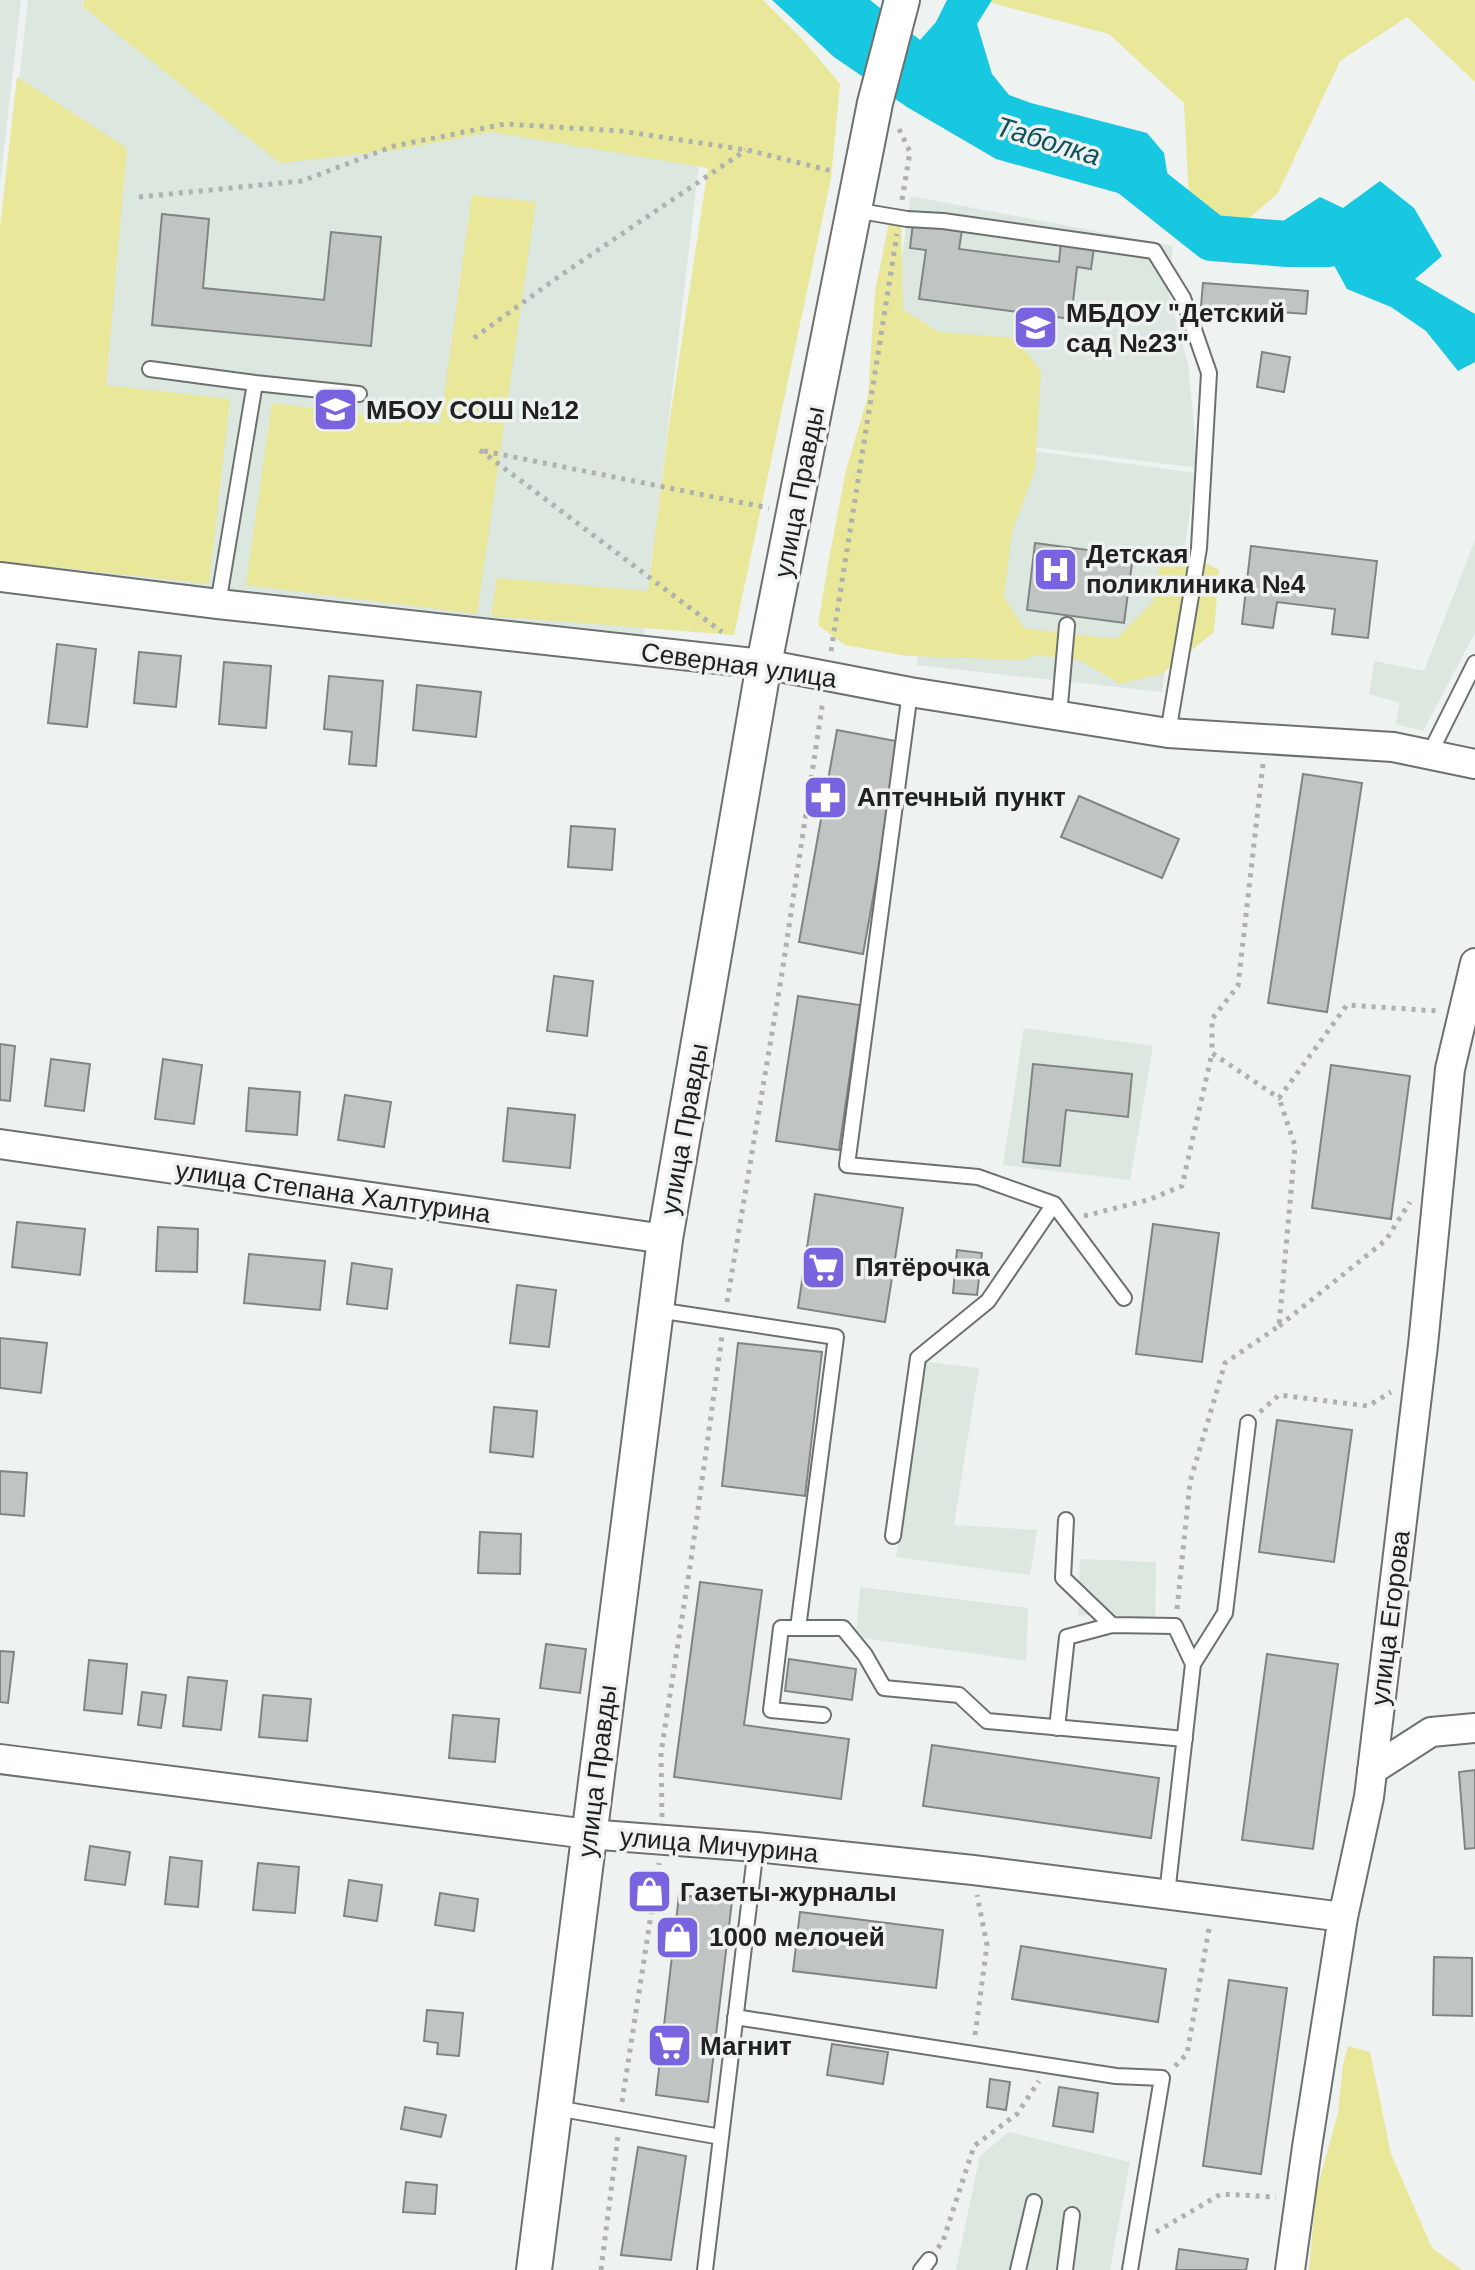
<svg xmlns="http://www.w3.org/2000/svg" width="1475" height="2270" viewBox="0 0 1475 2270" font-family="Helvetica,sans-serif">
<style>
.built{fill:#dce7e0}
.green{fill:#e8e79a}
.water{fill:#18c8e1}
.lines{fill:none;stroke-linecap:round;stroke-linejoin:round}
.river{stroke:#18c8e1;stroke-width:46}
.building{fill:#c0c4c3;stroke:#808483;stroke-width:2}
.service-casing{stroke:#6d716e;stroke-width:18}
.minor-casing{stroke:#6d716e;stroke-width:32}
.tertiary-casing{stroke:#6d716e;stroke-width:38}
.path{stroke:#aeb1af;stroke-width:5;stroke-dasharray:4 6;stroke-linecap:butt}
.service{stroke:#fff;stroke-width:14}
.minor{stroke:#fff;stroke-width:28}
.tertiary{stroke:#fff;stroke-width:34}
.labels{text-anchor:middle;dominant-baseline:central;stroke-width:7;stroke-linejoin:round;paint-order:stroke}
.poi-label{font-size:26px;font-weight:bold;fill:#202120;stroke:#eef2f0;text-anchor:start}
.street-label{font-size:26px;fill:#202120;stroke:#eef2f0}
.water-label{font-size:28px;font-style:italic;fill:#11535d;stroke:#eef2f0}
</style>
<rect width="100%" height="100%" fill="#eef2f0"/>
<path class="built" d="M 0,0 L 21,0 L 0,184 Z
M 28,0 L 548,0 L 716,19 L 643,639 L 0,564 L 0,256 Z
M 911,196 L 1173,246 L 1168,292 L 1188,364 L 1198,468 L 876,427 Z
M 945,439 L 1196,473 L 1162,692 L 917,665 Z
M 1475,540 L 1475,633 L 1423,731 L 1396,724 L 1400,703 L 1369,694 L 1374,661 L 1424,671 Z
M 1024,1028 L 1153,1046 L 1130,1180 L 1003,1165 Z
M 926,1362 L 979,1368 L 954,1525 L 1037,1530 L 1030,1575 L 896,1557 Z
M 1080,1559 L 1156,1562 L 1155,1618 L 1078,1615 Z
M 860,1587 L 1028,1608 L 1026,1661 L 856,1637 Z
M 1009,2132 L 1130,2162 L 1110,2270 L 956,2270 L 980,2156 Z"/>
<path class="green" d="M 84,0 L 763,0 L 803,40 L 840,84 L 831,178 L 734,635 L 491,616 L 497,578 L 648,591 L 668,432 L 708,168 L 491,132 L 403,149 L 280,163 L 83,7 Z
M 980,0 L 1475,0 L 1475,82 L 1407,17 L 1340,61 L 1278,193 L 1236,230 L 1189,199 L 1184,103 L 1109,34 Z
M 17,77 L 127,148 L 106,385 L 230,399 L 209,584 L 0,561 L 0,227 Z
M 472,195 L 536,202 L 477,614 L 246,585 L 272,403 L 440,424 Z
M 901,221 L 903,310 L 939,332 L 1015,338 L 1041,371 L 1035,470 L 1012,532 L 1004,597 L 1024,628 L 1116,639 L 1153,602 L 1161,558 L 1181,550 L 1219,570 L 1214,632 L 1163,673 L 1120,684 L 1079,660 L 1033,655 L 1025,660 L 907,656 L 845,645 L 818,625 L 829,559 L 846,470 L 868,396 L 875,292 L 889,222 Z
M 1348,2046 L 1370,2052 L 1391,2154 L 1432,2248 L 1462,2270 L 1309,2270 L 1316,2193 L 1338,2113 L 1343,2065 Z"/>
<path class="water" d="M 772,0 L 870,0 L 920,40 L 936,22 L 947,0 L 992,0 L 977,24 L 992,74 L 1009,95 L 1031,103 L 1147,133 L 1164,153 L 1168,178 L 1143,200 L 996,159 L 907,107 L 834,57 Z
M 1380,181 L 1414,208 L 1442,256 L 1415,279 L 1475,314 L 1475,362 L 1458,371 L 1426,331 L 1391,307 L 1347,289 L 1325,249 L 1269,249 L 1263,234 L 1320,197 L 1343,208 Z"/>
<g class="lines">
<path class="river" d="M 1101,158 L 1116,162 L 1212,238 L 1288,244 L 1329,244"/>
</g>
<path class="building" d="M 162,214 L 209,219 L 203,288 L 324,300 L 331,232 L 381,237 L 371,346 L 152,325 Z
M 913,223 L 962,230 L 959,249 L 1059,262 L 1061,242 L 1094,247 L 1091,269 L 1077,267 L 1071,319 L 919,299 L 926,250 L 910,248 Z
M 1203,283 L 1308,291 L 1306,314 L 1201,306 Z
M 1262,352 L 1290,357 L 1284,392 L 1257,387 Z
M 1035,543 L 1133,556 L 1124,623 L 1027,610 Z
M 1251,546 L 1377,561 L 1368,638 L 1332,634 L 1335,609 L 1277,602 L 1273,628 L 1242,624 Z
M 57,644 L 96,649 L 87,727 L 48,723 Z
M 139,652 L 181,656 L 176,707 L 134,703 Z
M 224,662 L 271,666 L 266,728 L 219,724 Z
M 329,676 L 383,681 L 376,766 L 349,764 L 352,732 L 324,729 Z
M 417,685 L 481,692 L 476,737 L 413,730 Z
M 837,730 L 901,742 L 863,954 L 799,942 Z
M 1303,774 L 1362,783 L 1327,1012 L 1268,1003 Z
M 1079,796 L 1179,839 L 1162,878 L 1061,837 Z
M 571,826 L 615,829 L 612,870 L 568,867 Z
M 554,976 L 593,981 L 587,1036 L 547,1031 Z
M 798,996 L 860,1005 L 839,1150 L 776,1141 Z
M 0,1044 L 15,1046 L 10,1101 L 0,1100 Z
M 51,1059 L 90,1064 L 84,1111 L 45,1106 Z
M 163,1059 L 202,1065 L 194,1124 L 155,1119 Z
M 1033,1064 L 1132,1074 L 1128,1117 L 1066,1110 L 1060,1166 L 1023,1162 Z
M 1331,1065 L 1410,1076 L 1391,1219 L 1312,1208 Z
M 249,1088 L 300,1092 L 297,1135 L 246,1131 Z
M 345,1095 L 391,1102 L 384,1147 L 338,1140 Z
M 508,1108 L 575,1115 L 570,1168 L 503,1161 Z
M 815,1194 L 903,1208 L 885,1322 L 798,1308 Z
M 17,1222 L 85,1229 L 80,1275 L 12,1267 Z
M 1153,1224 L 1219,1233 L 1202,1362 L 1136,1354 Z
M 158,1227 L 198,1229 L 197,1272 L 156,1271 Z
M 957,1250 L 982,1253 L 977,1295 L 953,1293 Z
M 249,1254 L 325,1261 L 320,1310 L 244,1303 Z
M 352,1263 L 392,1269 L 387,1309 L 347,1304 Z
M 517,1285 L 556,1290 L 549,1347 L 510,1343 Z
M 0,1338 L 47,1343 L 41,1393 L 0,1388 Z
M 738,1343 L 822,1352 L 805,1496 L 722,1486 Z
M 494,1407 L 537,1411 L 533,1457 L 490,1452 Z
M 1277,1420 L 1352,1430 L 1334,1562 L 1259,1552 Z
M 0,1471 L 27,1473 L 24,1516 L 0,1514 Z
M 480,1532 L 521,1534 L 520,1574 L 478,1573 Z
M 700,1582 L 762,1590 L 744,1725 L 849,1739 L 841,1799 L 674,1777 Z
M 546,1644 L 586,1649 L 580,1693 L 540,1688 Z
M 0,1651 L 14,1652 L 8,1703 L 0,1702 Z
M 1267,1654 L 1338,1664 L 1313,1849 L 1242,1840 Z
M 789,1659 L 856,1669 L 852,1700 L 785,1691 Z
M 89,1660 L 127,1664 L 122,1714 L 84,1710 Z
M 188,1677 L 227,1681 L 221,1730 L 183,1726 Z
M 142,1692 L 166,1695 L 161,1728 L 138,1725 Z
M 263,1695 L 311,1699 L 307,1741 L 259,1737 Z
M 453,1715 L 499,1719 L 495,1762 L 449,1758 Z
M 932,1745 L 1159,1778 L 1151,1838 L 923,1806 Z
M 1475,1770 L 1475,1848 L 1465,1849 L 1459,1772 Z
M 90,1846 L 130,1852 L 125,1885 L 85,1880 Z
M 170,1857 L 202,1861 L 198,1907 L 165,1904 Z
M 258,1863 L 299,1867 L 295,1913 L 253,1910 Z
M 349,1880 L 382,1885 L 377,1921 L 344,1916 Z
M 440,1893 L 478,1899 L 474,1931 L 435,1925 Z
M 679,1895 L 732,1901 L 708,2102 L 656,2095 Z
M 800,1912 L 943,1930 L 936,1988 L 793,1971 Z
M 1021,1946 L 1166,1969 L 1158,2022 L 1012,1999 Z
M 1434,1957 L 1472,1958 L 1472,2016 L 1433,2015 Z
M 1229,1980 L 1287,1988 L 1261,2174 L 1203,2166 Z
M 427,2010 L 463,2013 L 459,2056 L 437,2054 L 438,2043 L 424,2041 Z
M 832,2044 L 888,2052 L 883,2084 L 827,2075 Z
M 990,2079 L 1010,2082 L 1006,2110 L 987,2107 Z
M 1059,2087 L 1098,2093 L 1093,2132 L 1053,2126 Z
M 405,2107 L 446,2115 L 441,2137 L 401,2129 Z
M 638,2147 L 686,2156 L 671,2260 L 621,2255 Z
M 406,2182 L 437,2185 L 435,2214 L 403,2212 Z
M 1179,2249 L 1248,2259 L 1246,2270 L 1176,2270 Z"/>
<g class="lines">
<defs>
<path id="service" d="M 854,210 L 907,219 L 943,221 L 1154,251 L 1183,298 L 1209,373 L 1199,548 L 1168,733
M 150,369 L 255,383
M 218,604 L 255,383 L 359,394
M 910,692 L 847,1165 L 978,1177 L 1054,1204 L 1124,1298
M 1059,716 L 1067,625
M 1429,755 L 1475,663
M 657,1310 L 836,1337 L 798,1628
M 1066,1520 L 1063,1578 L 1112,1625 L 1175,1626 L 1193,1664 L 1167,1894
M 893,1536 L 918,1358 L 988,1301 L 1054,1204
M 1193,1664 L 1225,1613 L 1248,1423
M 823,1715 L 771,1710 L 781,1628 L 843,1628 L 865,1655 L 884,1688 L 959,1695 L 987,1721 L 1185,1739
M 1057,1728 L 1067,1637 L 1112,1625
M 735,2017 L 1116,2076 L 1162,2078 L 1130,2270
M 556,2108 L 721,2137
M 705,2270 L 756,1847
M 921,2270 L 929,2260
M 1018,2270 L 1034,2202
M 1065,2270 L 1072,2215"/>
<path id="minor" d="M 0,577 L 218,604 L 764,664 L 910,692 L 1168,733 L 1393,747 L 1475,764
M 0,1144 L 665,1239
M 0,1759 L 588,1834 L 756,1847 L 973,1870 L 1343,1917
M 1372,1770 L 1431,1732 L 1475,1728
M 1290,2270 L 1307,2147 L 1343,1917 L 1369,1797 L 1423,1345 L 1450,1069 L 1475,963"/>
<path id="tertiary" d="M 534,2270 L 665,1239 L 764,664 L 875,103 L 902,0"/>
</defs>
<use href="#service" class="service-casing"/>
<use href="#minor" class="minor-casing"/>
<use href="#tertiary" class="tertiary-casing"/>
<path class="path" d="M 899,129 L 910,152 L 902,200
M 139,197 L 302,181 L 394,146 L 505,124 L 621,131 L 747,150 L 832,171
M 474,338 L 561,275 L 746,150
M 480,450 L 722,632
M 484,451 L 769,508
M 831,651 L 897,234
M 1263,764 L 1238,986 L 1212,1019 L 1212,1053 L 1279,1098 L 1347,1005 L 1438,1011
M 1084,1216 L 1148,1200 L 1182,1186 L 1212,1053
M 727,1302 L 782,973 L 823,700
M 1279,1326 L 1386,1240 L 1410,1202
M 1260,1412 L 1279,1395 L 1368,1406 L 1391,1392
M 1177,1609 L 1190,1482 L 1225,1363 L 1279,1326 L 1295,1146 L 1279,1098
M 662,1817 L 661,1753 L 691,1560 L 722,1336
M 975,2035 L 987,1945 L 977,1895
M 1175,2066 L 1187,2054 L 1210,1923
M 622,2102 L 659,1863
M 1156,2232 L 1221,2194 L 1276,2197
M 938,2248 L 943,2241 L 974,2146 L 1017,2114 L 1039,2081
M 601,2270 L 618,2136"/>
<use href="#service" class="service"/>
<use href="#minor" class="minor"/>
<use href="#tertiary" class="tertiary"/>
</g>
<defs>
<symbol id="school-square" viewBox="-11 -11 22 22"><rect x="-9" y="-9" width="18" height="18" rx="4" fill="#7a63de" stroke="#eef2f0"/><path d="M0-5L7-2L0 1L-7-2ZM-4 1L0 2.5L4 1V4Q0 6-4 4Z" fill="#fff"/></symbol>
<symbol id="hospital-square" viewBox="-11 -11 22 22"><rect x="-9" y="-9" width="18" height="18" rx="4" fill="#7a63de" stroke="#eef2f0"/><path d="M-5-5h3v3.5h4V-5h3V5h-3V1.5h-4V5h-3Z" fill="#fff"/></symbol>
<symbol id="pharmacy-square" viewBox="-11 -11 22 22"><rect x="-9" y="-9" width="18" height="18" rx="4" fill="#7a63de" stroke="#eef2f0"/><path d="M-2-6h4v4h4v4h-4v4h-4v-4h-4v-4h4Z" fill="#fff"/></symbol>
<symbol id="supermarket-square" viewBox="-11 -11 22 22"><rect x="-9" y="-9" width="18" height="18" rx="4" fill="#7a63de" stroke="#eef2f0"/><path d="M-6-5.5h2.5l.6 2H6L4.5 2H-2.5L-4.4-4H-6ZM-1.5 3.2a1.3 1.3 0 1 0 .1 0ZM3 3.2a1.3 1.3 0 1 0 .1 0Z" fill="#fff"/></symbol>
<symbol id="shop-square" viewBox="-11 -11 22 22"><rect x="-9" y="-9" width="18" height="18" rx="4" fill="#7a63de" stroke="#eef2f0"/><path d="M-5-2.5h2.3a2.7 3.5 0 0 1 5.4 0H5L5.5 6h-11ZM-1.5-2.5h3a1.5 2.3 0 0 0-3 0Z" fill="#fff"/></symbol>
</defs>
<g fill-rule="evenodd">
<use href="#school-square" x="1010" y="302" width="51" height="51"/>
<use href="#school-square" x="310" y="384" width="51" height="51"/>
<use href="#hospital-square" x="1030" y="544" width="51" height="51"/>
<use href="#pharmacy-square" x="800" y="772" width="51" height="51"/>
<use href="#supermarket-square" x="798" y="1242" width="51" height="51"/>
<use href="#shop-square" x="624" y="1866" width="51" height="51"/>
<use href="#shop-square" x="652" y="1912" width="51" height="51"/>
<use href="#supermarket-square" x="644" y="2020" width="51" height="51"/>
</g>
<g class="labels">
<g class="poi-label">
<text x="1066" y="313">МБДОУ "Детский<tspan x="1066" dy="30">сад №23"</tspan></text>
<text x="366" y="410">МБОУ СОШ №12</text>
<text x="1086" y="554">Детская<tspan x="1086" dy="30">поликлиника №4</tspan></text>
<text x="857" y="797">Аптечный пункт</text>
<text x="855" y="1267">Пятёрочка</text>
<text x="680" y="1892">Газеты-журналы</text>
<text x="709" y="1937">1000 мелочей</text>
<text x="700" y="2046">Магнит</text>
</g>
<g class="street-label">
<text transform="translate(799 492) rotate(-79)">улица Правды</text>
<text transform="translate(739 665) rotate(8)">Северная улица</text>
<text transform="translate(684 1129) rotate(-80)">улица Правды</text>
<text transform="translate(333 1192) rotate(8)">улица Степана Халтурина</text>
<text transform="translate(1390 1618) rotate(-83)">улица Егорова</text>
<text transform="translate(597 1771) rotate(-83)">улица Правды</text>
<text transform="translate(719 1845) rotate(5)">улица Мичурина</text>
</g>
<g class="water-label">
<text transform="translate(1048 141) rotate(17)">Таболка</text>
</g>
</g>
</svg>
